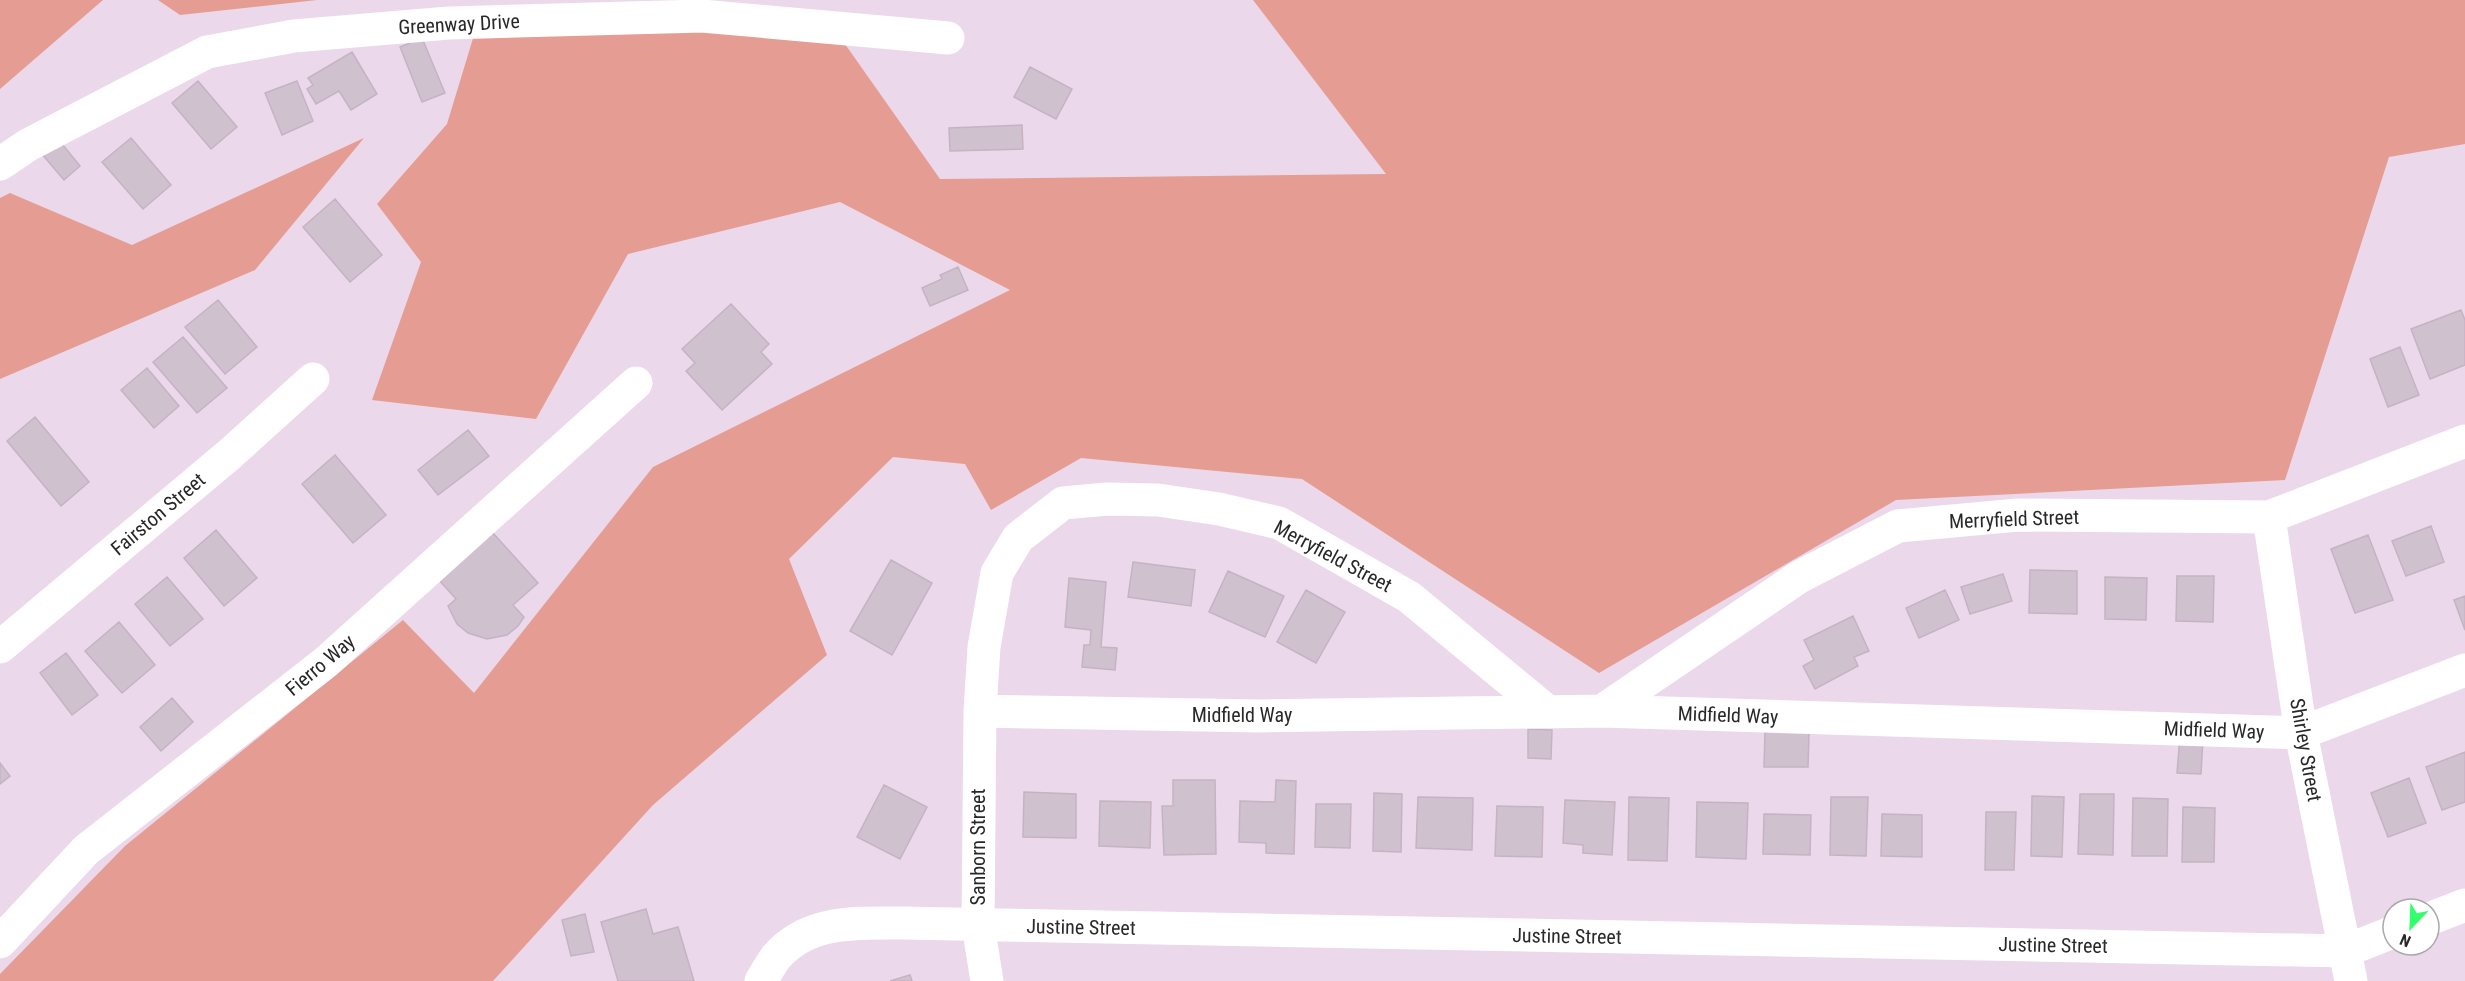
<svg xmlns="http://www.w3.org/2000/svg" width="2465" height="981" viewBox="0 0 2465 981" font-family="'Roboto Condensed',sans-serif">
<style>
.green{fill:#e59c92}
.building{fill:#d0c1cf;stroke:#c6b2c4;stroke-width:1.5}
.lines{fill:none;stroke-linecap:round;stroke-linejoin:round}
.minor{stroke:#fff;stroke-width:33}
.labels{text-anchor:middle;dominant-baseline:central;stroke-width:5;stroke-linejoin:round;paint-order:stroke}
.street-label{font-size:20px;fill:#282828;stroke:#fff}
</style>
<rect width="100%" height="100%" fill="#ebd8eb"/>
<path class="green" d="M 0,0 L 103,0 L 0,89 Z
M 158,0 L 317,0 L 180,15 Z
M 1253,0 L 2465,0 L 2465,144 L 2389,157 L 2285,480 L 1896,500 L 1599,673 L 1302,479 L 1081,458 L 991,510 L 965,464 L 893,457 L 789,559 L 827,655 L 653,805 L 493,981 L 0,981 L 0,974 L 125,846 L 403,620 L 474,693 L 653,467 L 1010,290 L 840,202 L 628,254 L 536,419 L 372,400 L 421,262 L 377,204 L 447,124 L 474,35 L 833,27 L 940,179 L 1386,174 Z
M 364,138 L 255,270 L 0,379 L 0,198 L 10,193 L 132,245 Z"/>
<path class="building" d="M 422,38 L 445,93 L 422,102 L 400,47 Z
M 352,52 L 377,94 L 351,110 L 339,91 L 316,104 L 307,89 L 313,85 L 308,78 Z
M 1030,67 L 1072,89 L 1056,119 L 1014,97 Z
M 198,81 L 237,127 L 211,149 L 172,103 Z
M 297,81 L 313,121 L 282,135 L 265,93 Z
M 1022,125 L 1023,149 L 950,151 L 949,128 Z
M 131,138 L 171,185 L 143,209 L 102,162 Z
M 58,139 L 80,166 L 64,180 L 41,153 Z
M 335,199 L 382,255 L 350,282 L 303,227 Z
M 958,267 L 968,290 L 930,306 L 922,288 L 942,279 L 940,275 Z
M 218,300 L 257,347 L 225,374 L 185,327 Z
M 731,304 L 769,344 L 761,352 L 772,364 L 722,410 L 686,371 L 695,363 L 682,349 Z
M 2461,310 L 2465,320 L 2465,365 L 2430,379 L 2411,329 Z
M 183,337 L 227,388 L 197,413 L 153,362 Z
M 2400,347 L 2419,395 L 2388,407 L 2370,359 Z
M 147,368 L 179,406 L 154,428 L 121,390 Z
M 35,417 L 89,482 L 61,506 L 7,441 Z
M 468,430 L 489,456 L 438,495 L 418,470 Z
M 335,455 L 386,515 L 353,543 L 302,484 Z
M 2431,526 L 2444,562 L 2406,576 L 2392,541 Z
M 216,530 L 257,578 L 224,606 L 184,558 Z
M 493,533 L 538,583 L 513,605 L 524,617 L 518,626 L 507,635 L 487,639 L 468,633 L 457,624 L 448,606 L 456,599 L 439,580 Z
M 2368,535 L 2393,600 L 2355,613 L 2331,549 Z
M 891,560 L 932,583 L 892,655 L 850,631 Z
M 1133,562 L 1195,570 L 1191,606 L 1128,597 Z
M 2030,570 L 2077,571 L 2077,614 L 2029,613 Z
M 1228,571 L 1284,596 L 1265,637 L 1209,612 Z
M 2003,574 L 2012,601 L 1970,614 L 1961,587 Z
M 2177,576 L 2214,576 L 2213,622 L 2176,621 Z
M 167,577 L 203,619 L 170,646 L 135,604 Z
M 2105,577 L 2147,578 L 2146,620 L 2105,619 Z
M 1069,578 L 1106,582 L 1101,647 L 1117,648 L 1115,670 L 1082,667 L 1084,645 L 1090,645 L 1091,630 L 1065,627 Z
M 1306,590 L 1345,612 L 1316,663 L 1277,642 Z
M 1945,590 L 1959,620 L 1919,638 L 1906,608 Z
M 2465,596 L 2465,630 L 2454,600 Z
M 1853,616 L 1869,651 L 1854,657 L 1858,666 L 1815,689 L 1803,666 L 1814,660 L 1804,640 Z
M 119,622 L 155,665 L 122,693 L 85,651 Z
M 66,653 L 98,695 L 72,715 L 40,673 Z
M 172,698 L 193,722 L 161,751 L 140,727 Z
M 1528,729 L 1552,730 L 1551,759 L 1528,758 Z
M 1765,731 L 1809,732 L 1808,767 L 1764,767 Z
M 2180,736 L 2203,738 L 2201,774 L 2177,773 Z
M 2465,752 L 2465,802 L 2442,810 L 2426,767 Z
M 0,763 L 10,776 L 0,784 Z
M 2409,778 L 2426,823 L 2388,837 L 2371,793 Z
M 1173,780 L 1215,780 L 1216,854 L 1164,855 L 1162,806 L 1173,806 Z
M 1276,780 L 1296,781 L 1294,854 L 1266,853 L 1266,843 L 1239,842 L 1240,801 L 1275,802 Z
M 884,785 L 927,807 L 900,859 L 857,837 Z
M 1024,792 L 1076,794 L 1076,838 L 1023,837 Z
M 1374,793 L 1402,794 L 1401,852 L 1373,851 Z
M 2080,794 L 2114,794 L 2113,855 L 2078,854 Z
M 2032,796 L 2064,797 L 2062,857 L 2031,856 Z
M 1418,797 L 1473,798 L 1472,850 L 1416,848 Z
M 1629,797 L 1669,798 L 1667,861 L 1628,860 Z
M 1831,797 L 1868,797 L 1866,856 L 1830,855 Z
M 2133,798 L 2168,799 L 2167,856 L 2132,856 Z
M 1565,800 L 1615,802 L 1612,855 L 1583,853 L 1583,845 L 1563,843 Z
M 1100,801 L 1151,802 L 1150,848 L 1099,846 Z
M 1697,802 L 1748,803 L 1746,859 L 1696,857 Z
M 1316,804 L 1351,804 L 1350,848 L 1315,847 Z
M 1497,806 L 1543,807 L 1542,857 L 1495,856 Z
M 2183,807 L 2215,808 L 2214,862 L 2182,862 Z
M 1986,812 L 2016,812 L 2014,870 L 1985,870 Z
M 1764,814 L 1811,815 L 1810,855 L 1763,854 Z
M 1882,814 L 1922,815 L 1922,857 L 1881,856 Z
M 646,909 L 653,934 L 678,927 L 694,981 L 618,981 L 601,922 Z
M 585,914 L 594,952 L 571,956 L 562,920 Z
M 910,975 L 912,981 L 890,981 Z"/>
<g class="lines">
<path class="minor" d="M 0,164 L 28,145 L 207,52 L 294,36 L 449,23 L 702,16 L 948,38
M 2269,517 L 2301,733 L 2351,981
M 0,647 L 230,454 L 313,379
M 980,711 L 1260,716 L 1602,711 L 2301,733 L 2465,670
M 1602,711 L 1799,577 L 1898,526 L 2018,515 L 2269,517 L 2465,441
M 2429,919 L 2465,905
M 0,942 L 86,850 L 326,662 L 636,383
M 761,981 C 766,973 771,964 776,957 C 809,919 858,923 903,923 L 2345,951 L 2393,932
M 987,981 L 978,925 L 980,711 L 984,647 L 997,573 L 1018,538 L 1063,503 L 1107,499 L 1158,500 L 1219,509 L 1279,523 L 1409,597 L 1547,711"/>
</g>
<g class="labels">
<g class="street-label">
<text transform="translate(459 24) rotate(-3)">Greenway Drive</text>
<text transform="translate(158 514) rotate(-40)">Fairston Street</text>
<text transform="translate(2014 519) rotate(-2)">Merryfield Street</text>
<text transform="translate(1333 556) rotate(28)">Merryfield Street</text>
<text transform="translate(320 665) rotate(-40)">Fierro Way</text>
<text x="1242" y="715">Midfield Way</text>
<text transform="translate(1728 715) rotate(2)">Midfield Way</text>
<text transform="translate(2214 730) rotate(2)">Midfield Way</text>
<text transform="translate(2306 750) rotate(80)">Shirley Street</text>
<text transform="translate(978 847) rotate(-90)">Sanborn Street</text>
<text transform="translate(1081 927) rotate(1)">Justine Street</text>
<text transform="translate(1567 936) rotate(1)">Justine Street</text>
<text transform="translate(2053 945) rotate(1)">Justine Street</text>
</g>
</g>
<g transform="translate(2411 927) rotate(203)"><circle r="28" fill="#ffffff" stroke="#a9a9a9" stroke-width="1.5"/>
<path d="M0-4.5L10 22L0 15L-10 22Z" fill="#32ff6b"/>
<text y="-9" font-size="16" font-weight="bold" text-anchor="middle" fill="#282828">N</text>
</g>
</svg>
